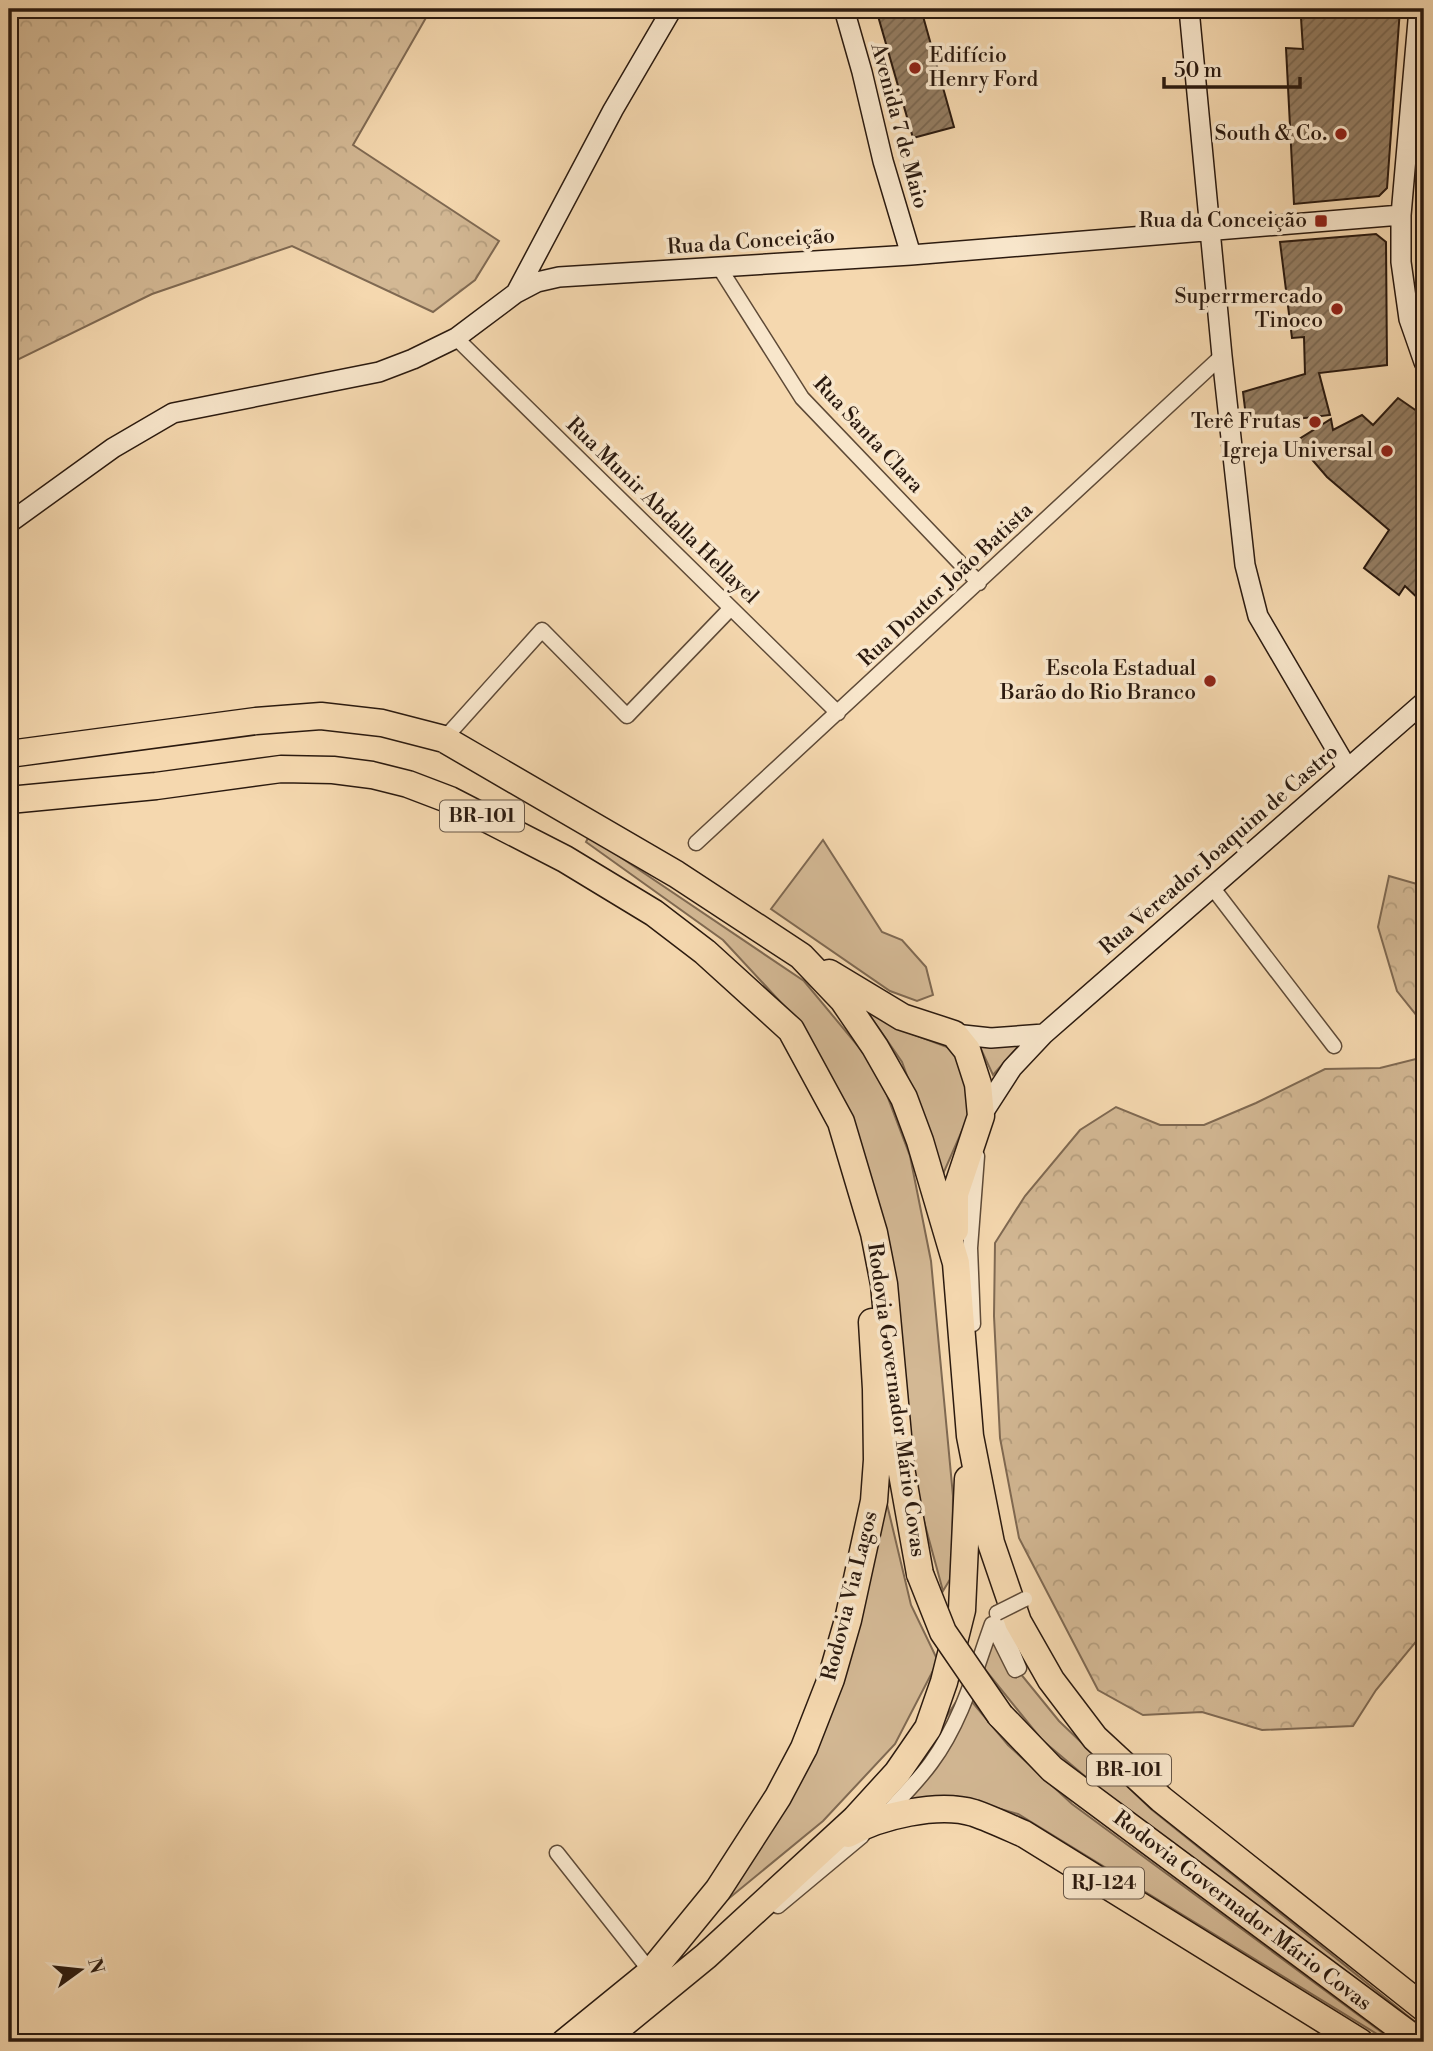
<svg xmlns="http://www.w3.org/2000/svg" width="1433" height="2051" viewBox="0 0 1433 2051" font-family="'Libre Bodoni',serif">
<style>
.grass{fill:#d3b894;stroke:#7f6952;stroke-width:2}
.forest{fill:url(#forest-crowns);stroke:#7f6952;stroke-width:2}
.building{fill:url(#building-hatch);stroke:#2b1a0f;stroke-width:2}
.lines{fill:none;stroke-linecap:round;stroke-linejoin:round}
.street-casing{stroke:#5e4a37;stroke-width:17}
.secondary-casing{stroke:#2b1a0f;stroke-width:22}
.highway-casing{stroke:#2b1a0f;stroke-width:29}
.street{stroke:#f8e6cb;stroke-width:14}
.secondary{stroke:#f8e6cb;stroke-width:19}
.highway{stroke:#f5d8af;stroke-width:26}
.street-bridge-casing{stroke:#5e4a37;stroke-width:17;stroke-linecap:butt}
.highway-bridge-casing{stroke:#2b1a0f;stroke-width:29;stroke-linecap:butt}
.street-bridge{stroke:#f8e6cb;stroke-width:14}
.highway-bridge{stroke:#f5d8af;stroke-width:26}
.poi-dot{fill:#8f2418;stroke:#f8e6cb;stroke-width:2.5}
.labels{text-anchor:middle;dominant-baseline:central;stroke-width:7;stroke-linejoin:round;paint-order:stroke}
.shield{fill:#f8e6cb;stroke:#685747;stroke-width:2}
.shield-label{font-size:19px;font-weight:bold;fill:#2b1a0f}
.poi-label{font-size:21px;fill:#2b1a0f;stroke:#f8e6cb;text-anchor:end}
.street-label{font-size:21px;fill:#2b1a0f;stroke:#f8e6cb}
</style>
<defs>
<pattern id="forest-crowns" width="20" height="18" patternUnits="userSpaceOnUse" patternTransform="scale(1.75)"><rect width="20" height="18" fill="#d3b894"/><path d="M2 6a3 3 0 1 1 6 0M12 15a3 3 0 1 1 6 0" fill="none" stroke="#b59e7e"/></pattern>
<pattern id="building-hatch" width="6" height="6" patternUnits="userSpaceOnUse" patternTransform="scale(1.75)"><rect width="6" height="6" fill="#947d62"/><path d="M-1 1l2-2M0 6l6-6M5 7l2-2" fill="none" stroke="#79664f"/></pattern>
</defs>
<rect width="100%" height="100%" fill="#f5d8af"/>
<filter id="stains"><feTurbulence type="fractalNoise" baseFrequency=".00286" numOctaves="4"/><feColorMatrix values="0 0 0 0 .2 0 0 0 0 .09 0 0 0 0 .02 0 0 0 .5 -.17"/></filter>
<radialGradient id="worn" r=".72"><stop offset=".6" stop-color="#630" stop-opacity="0"/><stop offset="1" stop-color="#630" stop-opacity=".3"/></radialGradient>
<path class="grass" d="M 589,836 L 804,981 L 877,1069 L 910,1156 L 931,1261 L 953,1496 L 952,1576 L 943,1591 L 918,1499 L 883,1239 L 799,1022 L 723,940 L 586,842 Z
M 823,840 L 882,932 L 902,940 L 926,967 L 933,995 L 917,1001 L 890,991 L 771,909 Z
M 864,1007 L 907,1032 L 947,1047 L 965,1063 L 968,1117 L 940,1181 L 929,1136 L 902,1062 Z
M 1021,1043 L 993,1075 L 980,1047 Z
M 886,1500 L 911,1605 L 938,1661 L 895,1744 L 823,1821 L 705,1918 L 794,1780 Z
M 989,1635 L 1059,1721 L 1151,1809 L 1424,2029 L 1157,1837 L 1042,1740 L 979,1662 Z
M 963,1691 L 1008,1745 L 1072,1804 L 1395,2042 L 1390,2042 L 1018,1814 L 956,1796 L 874,1805 L 927,1747 Z"/>
<path class="forest" d="M 9,9 L 431,9 L 353,145 L 499,241 L 475,280 L 433,312 L 292,246 L 152,294 L 9,364 Z
M 1389,876 L 1424,886 L 1424,1632 L 1376,1690 L 1353,1726 L 1262,1730 L 1202,1712 L 1143,1715 L 1098,1690 L 1019,1538 L 1000,1438 L 994,1316 L 995,1243 L 1025,1196 L 1080,1130 L 1116,1107 L 1160,1125 L 1204,1125 L 1256,1103 L 1325,1069 L 1380,1068 L 1420,1058 L 1421,1021 L 1397,991 L 1378,927 Z"/>
<path class="building" d="M 876,9 L 921,9 L 954,127 L 913,138 Z
M 1340,9 L 1400,9 L 1387,188 L 1379,196 L 1294,204 L 1286,48 L 1303,49 L 1301,18 L 1340,15 Z
M 1376,234 L 1386,242 L 1387,365 L 1319,373 L 1330,415 L 1247,425 L 1243,392 L 1305,374 L 1304,337 L 1292,338 L 1280,242 Z
M 1398,398 L 1424,416 L 1424,604 L 1405,586 L 1399,595 L 1364,568 L 1389,530 L 1327,477 L 1296,441 L 1331,419 L 1333,430 L 1362,415 L 1373,425 Z"/>
<g class="lines">
<defs>
<path id="street" d="M 719,267 L 802,398 L 979,583
M 456,338 L 838,713
M 444,739 L 542,630 L 627,716 L 731,608
M 696,843 L 1222,356
M 1212,887 L 1334,1046
M 973,1324 L 970,1248 L 977,1156
M 885,1816 C 900,1798 918,1781 931,1763 C 962,1721 975,1671 992,1624 L 1015,1670 L 1019,1668 L 997,1613
M 557,1853 L 651,1972
M 778,1906 L 862,1836"/>
<path id="secondary" d="M 844,9 L 862,72 L 883,161 L 911,255
M 1189,9 L 1222,356 L 1245,565 L 1258,616 L 1347,768
M 1419,9 L 1401,215 L 1401,262 L 1409,319 L 1424,362
M 516,293 L 613,110 L 672,9
M 9,523 L 113,448 L 173,413 L 379,372 L 413,359 L 456,338 L 516,293 L 537,282 L 559,277 L 911,255 L 1401,215
M 954,1034 L 991,1038 L 1044,1034
M 981,1116 L 1012,1068 L 1044,1034 L 1424,702"/>
<path id="highway" d="M 9,754 L 256,721 L 321,716 L 382,723 L 444,739 L 676,874 L 801,956 L 843,1000 L 875,1047 L 904,1098 L 920,1141 L 956,1263 L 970,1436 L 991,1543 L 1018,1622 L 1051,1680 L 1095,1738 L 1161,1799 L 1424,2008
M 9,800 L 156,786 L 281,769 L 333,770 L 372,775 L 408,784 L 450,800 L 565,859 L 654,913 L 705,952 L 791,1030 L 841,1122 L 874,1233 L 884,1284 L 901,1468 L 920,1574
M 829,973 L 902,1017 L 954,1034 L 967,1050 L 978,1084 L 981,1116 L 955,1194 L 955,1230
M 1000,1715 L 1052,1769 L 1419,2042
M 848,1834 C 879,1816 938,1802 974,1813 C 991,1819 1008,1827 1024,1834 L 1360,2042
M 565,2042 L 651,1972 L 718,1890 L 778,1797 L 804,1748 L 831,1679 L 848,1620 L 874,1501 L 877,1460 L 876,1389 L 872,1322
M 601,2042 L 706,1956 L 855,1819 L 897,1773 L 928,1728 L 944,1682 L 962,1610 L 968,1479"/>
</defs>
<use href="#street" class="street-casing"/>
<use href="#secondary" class="secondary-casing"/>
<use href="#highway" class="highway-casing"/>
<use href="#street" class="street"/>
<use href="#secondary" class="secondary"/>
<use href="#highway" class="highway"/>
<defs>
<path id="street-bridge" d="M 997,1613 L 1025,1599"/>
<path id="highway-bridge" d="M 920,1574 L 943,1632 L 1000,1715"/>
</defs>
<use href="#street-bridge" class="street-bridge-casing"/>
<use href="#highway-bridge" class="highway-bridge-casing"/>
<use href="#street-bridge" class="street-bridge"/>
<use href="#highway-bridge" class="highway-bridge"/>
</g>
<g class="poi-dot">
<circle cx="915" cy="68" r="7"/>
<circle cx="1341" cy="134" r="7"/>
<rect x="1314" y="214" width="14" height="14" rx="3.5"/>
<circle cx="1337" cy="309" r="7"/>
<circle cx="1315" cy="422" r="7"/>
<circle cx="1387" cy="451" r="7"/>
<circle cx="1210" cy="681" r="7"/>
</g>
<g class="labels">
<g class="shield">
<rect x="440" y="800.5" width="84" height="31" rx="5"/>
<rect x="1087" y="1754.5" width="84" height="31" rx="5"/>
<rect x="1064" y="1867.5" width="80" height="31" rx="5"/>
</g>
<g class="shield-label">
<text x="482" y="816">BR-101</text>
<text x="1129" y="1770">BR-101</text>
<text x="1104" y="1883">RJ-124</text>
</g>
<g class="poi-label">
<text x="929" y="56" text-anchor="start">Edifício<tspan x="929" dy="24">Henry Ford</tspan></text>
<text x="1327" y="134">South &amp; Co.</text>
<text x="1307" y="221">Rua da Conceição</text>
<text x="1323" y="297">Superrmercado<tspan x="1323" dy="24">Tinoco</tspan></text>
<text x="1301" y="422">Terê Frutas</text>
<text x="1373" y="451">Igreja Universal</text>
<text x="1196" y="669">Escola Estadual<tspan x="1196" dy="24">Barão do Rio Branco</tspan></text>
</g>
<g class="street-label">
<text transform="translate(899 126) rotate(75)">Avenida 7 de Maio</text>
<text transform="translate(751 242) rotate(-4)">Rua da Conceição</text>
<text transform="translate(868 435) rotate(47)">Rua Santa Clara</text>
<text transform="translate(662 511) rotate(44)">Rua Munir Abdalla Hellayel</text>
<text transform="translate(946 585) rotate(-43)">Rua Doutor João Batista</text>
<text transform="translate(1219 850) rotate(-41)">Rua Vereador Joaquim de Castro</text>
<text transform="translate(896 1400) rotate(82)">Rodovia Governador Mário Covas</text>
<text transform="translate(850 1596) rotate(-76)">Rodovia Via Lagos</text>
<text transform="translate(1242 1911) rotate(37)">Rodovia Governador Mário Covas</text>
</g>
</g>
<rect width="1433" height="2051" fill="none" stroke="#f5d8af" stroke-width="35"/>
<rect x="10" y="10" width="1412" height="2030" fill="none" stroke="#2b1a0f" stroke-width="3.5"/>
<rect x="18" y="18" width="1398" height="2016" fill="none" stroke="#2b1a0f" stroke-width="2"/>
<g transform="translate(80 1970) rotate(75)" stroke="#f8e6cb" stroke-width="5" paint-order="stroke">
<path d="M0-5L12 26L0 18L-12 26Z" fill="#2b1a0f"/>
<text y="-10" font-size="19" font-weight="bold" text-anchor="middle" fill="#2b1a0f">N</text>
</g>
<path d="M1164 77v10h136v-10" fill="none" stroke="#2b1a0f" stroke-width="3.5"/>
<text x="1174" y="77" font-size="21" fill="#2b1a0f" stroke="#f8e6cb" stroke-width="5" paint-order="stroke">50 m</text>
<rect width="100%" height="100%" filter="url(#stains)"/>
<rect width="100%" height="100%" fill="url(#worn)"/>
</svg>
